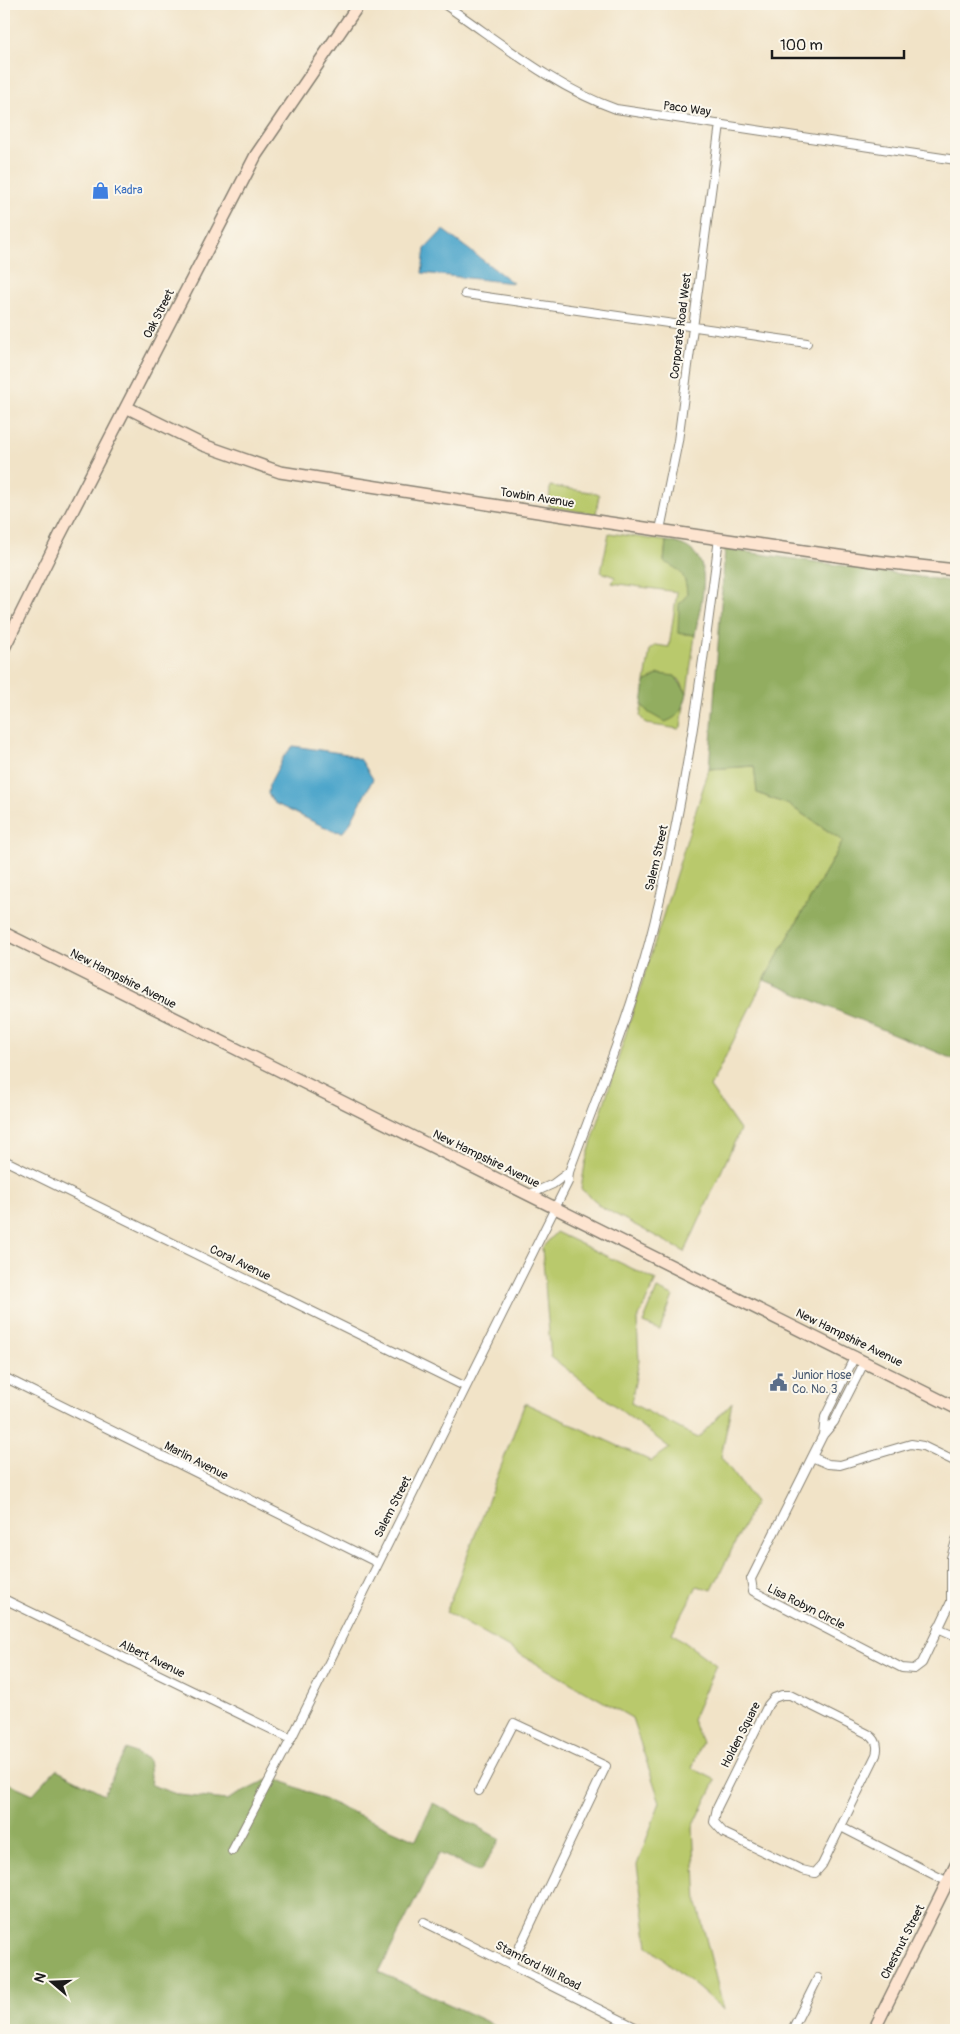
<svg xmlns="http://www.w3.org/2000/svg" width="960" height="2034" viewBox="0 0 960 2034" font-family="Pangolin,sans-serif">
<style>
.green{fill:#b9c96c;stroke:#6a7244}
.forest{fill:#92ad60;stroke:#57643e}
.water{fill:#4ea6cb;stroke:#356174}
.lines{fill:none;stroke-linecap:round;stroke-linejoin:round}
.street-casing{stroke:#868072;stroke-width:10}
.secondary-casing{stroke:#868072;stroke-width:14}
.street{stroke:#fff;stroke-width:8}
.secondary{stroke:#fde4d0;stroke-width:11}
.labels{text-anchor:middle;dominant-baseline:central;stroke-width:4;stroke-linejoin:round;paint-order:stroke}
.street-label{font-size:12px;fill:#1c1c1c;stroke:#fbf7ec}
.shop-label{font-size:12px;fill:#366cbe;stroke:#fbf7ec;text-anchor:start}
.service-label{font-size:12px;fill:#4e5e75;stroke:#fbf7ec;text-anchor:start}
</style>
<rect width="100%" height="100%" fill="#fbf7ec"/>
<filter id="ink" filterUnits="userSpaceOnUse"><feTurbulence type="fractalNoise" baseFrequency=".02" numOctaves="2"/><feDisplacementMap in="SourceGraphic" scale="10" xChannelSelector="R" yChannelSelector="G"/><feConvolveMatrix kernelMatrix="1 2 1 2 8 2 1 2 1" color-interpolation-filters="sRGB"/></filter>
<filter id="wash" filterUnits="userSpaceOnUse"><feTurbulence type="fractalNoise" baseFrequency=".0096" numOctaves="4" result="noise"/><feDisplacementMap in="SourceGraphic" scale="20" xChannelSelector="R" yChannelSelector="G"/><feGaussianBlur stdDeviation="1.12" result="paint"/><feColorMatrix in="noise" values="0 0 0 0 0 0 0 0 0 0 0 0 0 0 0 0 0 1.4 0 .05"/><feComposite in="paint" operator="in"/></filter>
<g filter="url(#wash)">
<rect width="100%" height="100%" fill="#f1e3c7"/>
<path class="green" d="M 550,486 L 597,493 L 599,495 L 596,514 L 549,507 Z
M 609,533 L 666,541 L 664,561 C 668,563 674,565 678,568 C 696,583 682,615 678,633 L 695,635 L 687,693 L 679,679 L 659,674 L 645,682 L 650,649 L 656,645 L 669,647 L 677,592 L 612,583 L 615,577 L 601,572 Z
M 642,705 L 649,713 L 681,711 L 684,706 L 681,727 L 679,729 L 646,724 L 640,716 Z
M 755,766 L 757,793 L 789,805 L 843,841 L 764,980 L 710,1087 L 740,1130 L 685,1252 L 598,1205 L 598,1203 L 581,1189 L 585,1164 L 709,769 Z
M 556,1232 L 656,1280 L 637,1321 L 639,1361 L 631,1403 L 698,1438 L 732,1402 L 721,1457 L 755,1502 L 712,1590 L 697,1586 L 672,1633 L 716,1665 L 692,1720 L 702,1742 L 692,1768 L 716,1780 L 693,1827 L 697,1903 L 724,2010 L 648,1946 L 637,1865 L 660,1802 L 632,1718 L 446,1612 L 525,1403 L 651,1461 L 670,1448 L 551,1357 L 542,1248 Z
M 657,1289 L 673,1296 L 660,1330 L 643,1323 Z"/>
<path class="forest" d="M 666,541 C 721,548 701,597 695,635 L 678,633 L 679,604 L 687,595 C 686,575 681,570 664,562 Z
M 725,549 L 956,582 L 956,1060 L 764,980 L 843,841 L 789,805 L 757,793 L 754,766 L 709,769 Z
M 659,674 L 675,676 L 687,693 C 684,708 680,717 665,722 L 649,713 L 642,705 L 645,682 Z
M 126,1749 L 148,1759 L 151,1785 L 179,1795 L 227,1800 L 273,1777 L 416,1840 L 433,1803 L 500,1839 L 480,1872 L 439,1853 L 379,1972 L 505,2030 L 4,2030 L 4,1781 L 33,1794 L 56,1769 L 104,1794 Z"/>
<path class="water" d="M 443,230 L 513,283 L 422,273 L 425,249 Z
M 293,746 L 347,754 L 361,760 L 373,779 L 349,825 L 343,832 L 333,831 L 274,803 L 268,794 L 269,785 L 284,756 Z"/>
</g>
<g filter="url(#ink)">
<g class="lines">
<defs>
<path id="street" d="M 444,4 C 499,41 553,87 616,109 L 956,160
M 465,294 L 807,343
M 660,530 L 678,441 L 720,124
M 4,1160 L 466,1387
M 528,1195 L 553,1184 L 569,1172
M 865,1361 L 834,1422 L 823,1435 L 751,1579 L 753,1591 L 902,1668 L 914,1669 L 922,1663 L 951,1602 L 951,1558 L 956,1541
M 4,1377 L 378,1563
M 823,1435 L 825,1417 L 855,1356
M 812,1457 L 828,1464 L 840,1465 L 911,1444 L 923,1446 L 956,1462
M 4,1599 L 291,1739
M 938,1628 L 956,1636
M 782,1695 L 790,1695 L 868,1734 C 876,1739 879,1745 876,1755 L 822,1865 L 815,1873 L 802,1870 L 724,1833 L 714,1822 L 717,1808 L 768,1705 L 774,1698 Z
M 479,1791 L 514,1723 L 606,1766 L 511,1965
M 841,1827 L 948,1882
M 232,1851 L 291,1739 L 568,1182 L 569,1172 C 597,1096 628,1021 649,943 C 684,810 702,674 719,538
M 424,1922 L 641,2030
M 792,2030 L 818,1978"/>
<path id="secondary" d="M 126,407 L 203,445 L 280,472 L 603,522 L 873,561 L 956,570
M 4,648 L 59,537 L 256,155 L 359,4
M 4,933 L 956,1408
M 874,2030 L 956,1865"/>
</defs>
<use href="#street" class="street-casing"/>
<use href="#secondary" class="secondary-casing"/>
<use href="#street" class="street"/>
<use href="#secondary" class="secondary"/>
</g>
</g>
<defs>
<symbol id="shop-bare" viewBox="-9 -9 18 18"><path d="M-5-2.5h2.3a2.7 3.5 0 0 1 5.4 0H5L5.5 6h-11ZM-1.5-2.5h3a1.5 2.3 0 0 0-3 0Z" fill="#3f7fe0" stroke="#fbf7ec" stroke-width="2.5" paint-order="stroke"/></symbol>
<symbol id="civic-bare" viewBox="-9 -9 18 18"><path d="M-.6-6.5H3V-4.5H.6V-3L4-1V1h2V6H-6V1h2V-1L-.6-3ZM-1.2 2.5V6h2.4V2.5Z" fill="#5c6f8a" stroke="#fbf7ec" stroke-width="2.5" paint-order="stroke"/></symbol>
</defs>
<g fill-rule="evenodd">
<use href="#shop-bare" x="88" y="178" width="25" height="25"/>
<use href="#civic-bare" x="766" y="1370" width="25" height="25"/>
</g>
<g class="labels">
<g class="street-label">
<text transform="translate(687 109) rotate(8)">Paco Way</text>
<text transform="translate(159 314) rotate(-63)">Oak Street</text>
<text transform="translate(681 326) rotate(-83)">Corporate Road West</text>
<text transform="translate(537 498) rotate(9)">Towbin Avenue</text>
<text transform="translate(657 858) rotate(-77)">Salem Street</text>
<text transform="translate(123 979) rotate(27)">New Hampshire Avenue</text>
<text transform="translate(486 1159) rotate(26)">New Hampshire Avenue</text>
<text transform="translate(240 1263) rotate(26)">Coral Avenue</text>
<text transform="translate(849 1338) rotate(26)">New Hampshire Avenue</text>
<text transform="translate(196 1461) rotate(27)">Marlin Avenue</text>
<text transform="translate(393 1507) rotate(-63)">Salem Street</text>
<text transform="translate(806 1607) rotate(27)">Lisa Robyn Circle</text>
<text transform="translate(152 1659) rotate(26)">Albert Avenue</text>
<text transform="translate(741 1735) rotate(-63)">Holden Square</text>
<text transform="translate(903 1942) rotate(-63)">Chestnut Street</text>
<text transform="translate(538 1966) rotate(27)">Stamford Hill Road</text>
</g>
<g class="shop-label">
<text x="114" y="190">Kadra</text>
</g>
<g class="service-label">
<text x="792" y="1375">Junior Hose<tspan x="792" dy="14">Co. No. 3</tspan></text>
</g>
</g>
<rect width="960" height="2034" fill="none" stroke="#fbf7ec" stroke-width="20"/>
<g transform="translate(52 1982) rotate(289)" stroke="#fbf7ec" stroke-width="4" paint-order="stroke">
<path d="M0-4L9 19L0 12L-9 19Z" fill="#1c1c1c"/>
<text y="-8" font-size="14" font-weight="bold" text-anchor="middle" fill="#1c1c1c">N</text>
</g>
<path d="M772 50v8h132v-8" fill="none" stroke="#1c1c1c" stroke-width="2.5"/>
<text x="780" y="50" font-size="15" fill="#1c1c1c" stroke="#fbf7ec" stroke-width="4" paint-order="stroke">100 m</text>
</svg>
